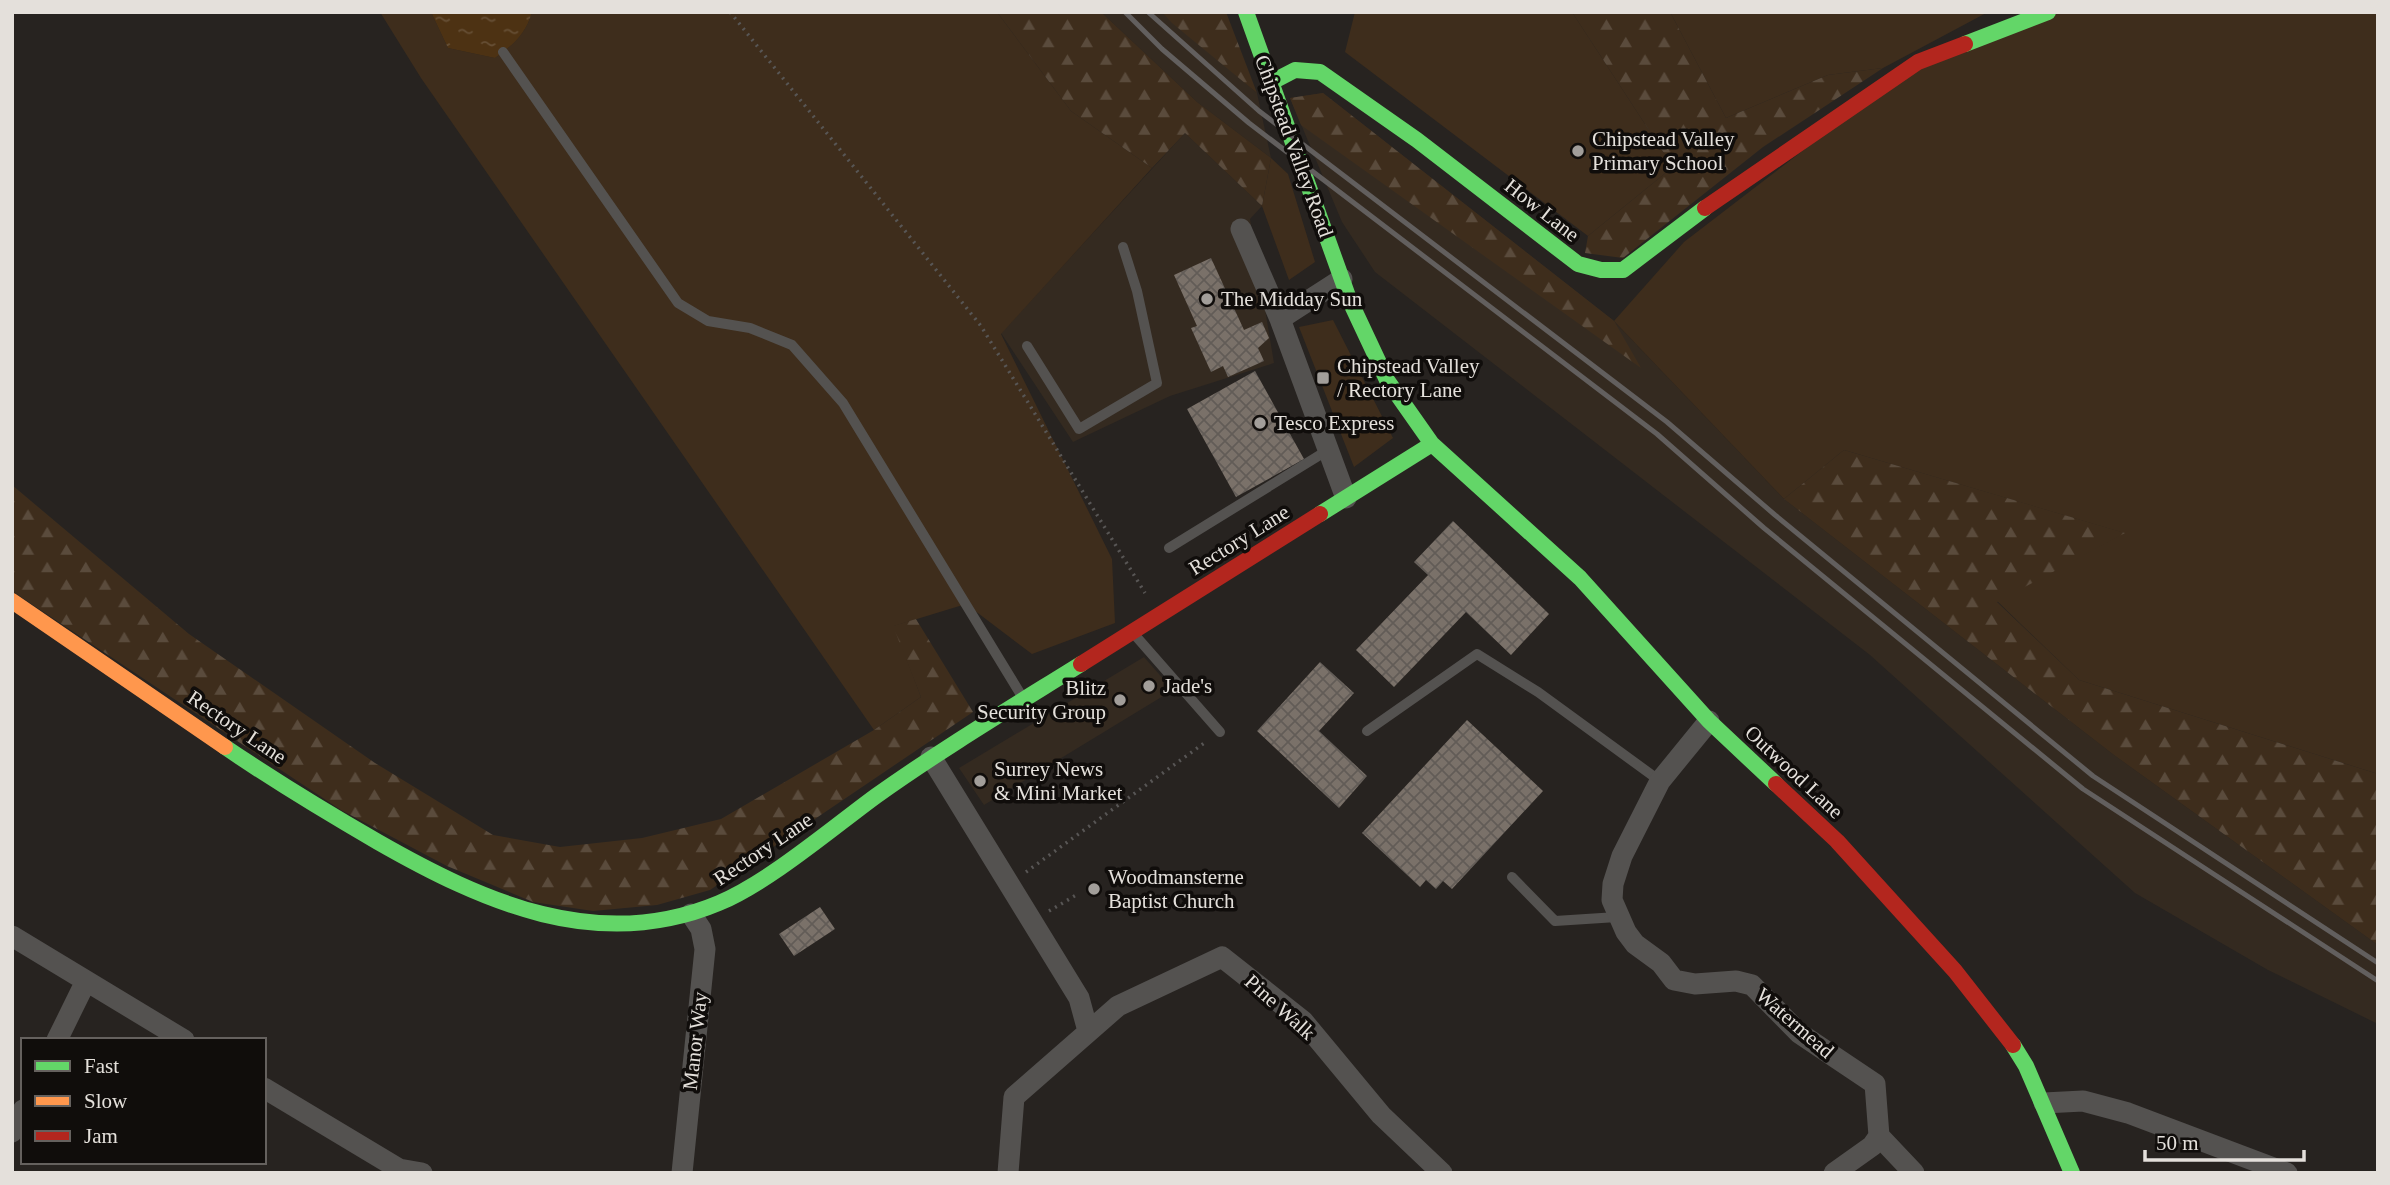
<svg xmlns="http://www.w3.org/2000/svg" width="2390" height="1185" viewBox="0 0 2390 1185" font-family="Georgia,serif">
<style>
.built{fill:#342a20}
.green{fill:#3e2d1c}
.forest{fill:url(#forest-firs)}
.water{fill:url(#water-ripples)}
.building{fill:url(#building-cross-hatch)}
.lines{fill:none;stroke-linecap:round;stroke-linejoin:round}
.path{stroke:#585655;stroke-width:3.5;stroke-dasharray:2 5;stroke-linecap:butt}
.lane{stroke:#545250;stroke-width:10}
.street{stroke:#545250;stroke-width:21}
.fast{stroke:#63d668;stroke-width:16}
.slow{stroke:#ff974d;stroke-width:16}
.jam{stroke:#b3261e;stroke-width:16}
.rail{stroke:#625f5e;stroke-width:5}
.poi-dot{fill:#a29e9a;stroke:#100d0b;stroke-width:2.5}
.labels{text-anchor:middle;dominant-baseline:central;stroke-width:7;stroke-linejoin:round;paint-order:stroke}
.poi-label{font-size:21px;fill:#e4e0db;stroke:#100d0b;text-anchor:start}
.street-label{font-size:21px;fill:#e4e0db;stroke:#100d0b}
</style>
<defs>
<pattern id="forest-firs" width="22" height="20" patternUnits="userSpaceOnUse" patternTransform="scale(1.75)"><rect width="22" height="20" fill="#3e2d1c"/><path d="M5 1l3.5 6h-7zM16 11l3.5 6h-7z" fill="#5a4b3c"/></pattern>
<pattern id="water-ripples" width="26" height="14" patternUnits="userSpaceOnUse" patternTransform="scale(1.75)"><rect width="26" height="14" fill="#4d3213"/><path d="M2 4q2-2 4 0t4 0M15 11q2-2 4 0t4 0" fill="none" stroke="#664f35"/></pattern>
<pattern id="building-cross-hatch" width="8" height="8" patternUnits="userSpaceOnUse" patternTransform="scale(1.75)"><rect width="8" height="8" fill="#7a7169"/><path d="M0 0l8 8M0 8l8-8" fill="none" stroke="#625c57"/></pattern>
</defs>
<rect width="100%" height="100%" fill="#272320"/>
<path class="built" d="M 1101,12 L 1162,12 L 1257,93 L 1271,158 L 1197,102 Z
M 1323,93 L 1614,321 L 1784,499 L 2114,755 L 2378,945 L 2378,1024 L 2268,970 L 2135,893 L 1870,655 L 1375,272 L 1342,222 L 1290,98 Z
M 1185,133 L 1262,206 L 1250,219 L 1274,363 L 1170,396 L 1073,442 L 1001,333 Z
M 1144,657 L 1173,690 L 984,805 L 959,768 Z"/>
<path class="green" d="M 380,12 L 431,12 L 448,48 L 495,58 C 513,45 526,34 532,12 L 997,12 L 1071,111 L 1152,168 L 1001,334 L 1112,559 L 1115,623 L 1032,654 L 966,604 L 894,626 L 921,697 L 874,730 L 421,78 Z
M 1355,12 L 1572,12 L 1673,167 L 1588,236 L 1345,52 Z
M 1670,12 L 1988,12 L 1883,68 L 1828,75 L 1726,118 Z
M 2048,12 L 2378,12 L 2378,774 L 2079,680 L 1997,601 L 2124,533 L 1844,450 L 1784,499 L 1614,321 L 1684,242 L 1918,62 Z
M 1271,158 L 1288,174 L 1315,262 L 1289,280 L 1262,206 Z
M 1333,320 L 1393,438 L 1354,467 L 1299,327 Z"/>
<path class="forest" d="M 997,12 L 1101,12 L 1197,102 L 1271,158 L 1262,206 L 1185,133 L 1152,168 L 1071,111 Z
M 1162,12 L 1226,12 L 1257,93 L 1172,23 Z
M 1572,12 L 1670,12 L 1726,118 L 1828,75 L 1883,68 L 1763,147 L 1623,258 L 1585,253 L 1588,236 L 1673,167 Z
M 1323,93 L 1614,321 L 1641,368 L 1301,125 L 1290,98 Z
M 1844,450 L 2125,533 L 1997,602 L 2079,680 L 2378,774 L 2378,945 L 2114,755 L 1784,499 Z
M 12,485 L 189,634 L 375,763 L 493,835 L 560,847 L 642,838 L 721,819 L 874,730 L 921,697 L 893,626 L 916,619 L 973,712 L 710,890 L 657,905 L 593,911 L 533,902 L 447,866 L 341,810 L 12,591 Z"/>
<path class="water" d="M 431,12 L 532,12 C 526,34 513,45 495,58 L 448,48 Z"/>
<path class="building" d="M 1211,258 L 1244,330 L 1262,322 L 1269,338 L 1258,348 L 1264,361 L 1228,377 L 1223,366 L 1211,372 L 1191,328 L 1197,326 L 1174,275 Z
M 1255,371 L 1304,459 L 1236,497 L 1187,409 Z
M 1453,521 L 1549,614 L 1511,655 L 1466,612 L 1394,687 L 1356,650 L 1428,575 L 1414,562 Z
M 1320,662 L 1354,693 L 1319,731 L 1367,776 L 1339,808 L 1257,731 Z
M 1467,720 L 1543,791 L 1452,889 L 1443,881 L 1436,889 L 1426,880 L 1420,887 L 1362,833 Z
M 820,907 L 835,929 L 794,956 L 779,934 Z"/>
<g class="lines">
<path class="path" d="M 730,12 L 981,326 L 1145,593
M 1026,872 L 1207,741
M 1049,911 L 1078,894"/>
<path class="lane" d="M 503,52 L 678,303 L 708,321 L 750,328 L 792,345 L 843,403 L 1023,698
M 1027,346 L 1079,429 L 1157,383 L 1137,291 L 1123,247
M 1169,548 L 1328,450
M 1134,634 L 1220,732
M 1367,731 L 1477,654 L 1538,692 L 1660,781
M 1512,877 L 1555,921 L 1617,917"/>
<path class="street" d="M 1241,229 L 1280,319 L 1346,498
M 1280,319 L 1342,279
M 1709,721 L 1660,781 L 1622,856 L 1613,884 L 1612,900 L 1626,932 L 1635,944 L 1661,963 L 1674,980 L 1695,984 L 1736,981 L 1752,985 L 1799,1033 L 1875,1084 L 1879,1136 L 1872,1146 L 1834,1173
M 931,757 L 1079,998 L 1088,1031
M 12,936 L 184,1040
M 57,1040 L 86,981
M 264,1088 L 399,1169 L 422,1173
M 2044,1103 L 2083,1101 L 2128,1113 L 2287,1173
M 12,1132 L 23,1110
M 1879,1136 L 1914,1173
M 682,1173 L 705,949 L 701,929 L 691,914
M 1008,1173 L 1014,1097 L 1118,1006 L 1222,957 L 1303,1021 L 1381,1115 L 1442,1173"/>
<path class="fast" d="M 1246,12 L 1349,299 L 1387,380 L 1432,444 L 1580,578 L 1709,721 L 1776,784
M 1965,44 L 2048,12
M 1272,82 L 1295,70 L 1320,72 L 1417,140 L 1578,264 L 1601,270 L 1623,270 L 1705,208
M 1320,514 L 1432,444
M 225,747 C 275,781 326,812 378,842 C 483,902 598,954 719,903 C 769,882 831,829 876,796 C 942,749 1012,707 1081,664
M 2013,1045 L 2026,1066 L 2072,1173"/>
<path class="slow" d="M 12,601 L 225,747"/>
<path class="jam" d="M 1705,208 L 1918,62 L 1965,44
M 1081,664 L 1320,514
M 1776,784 L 1837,841 L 1955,971 L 2013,1045"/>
<path class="rail" d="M 1125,12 L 1162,49 L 1249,123 L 1657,434 L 1764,528 L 2083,789 L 2378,981
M 1148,12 L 1259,111 L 1667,422 L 1775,515 L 2093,776 L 2378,963"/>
</g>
<g class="poi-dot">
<circle cx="1578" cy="151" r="7"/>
<circle cx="1207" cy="299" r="7"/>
<rect x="1316" y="371" width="14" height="14" rx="3.5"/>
<circle cx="1260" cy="423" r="7"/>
<circle cx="1149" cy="686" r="7"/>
<circle cx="1120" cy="700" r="7"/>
<circle cx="980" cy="781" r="7"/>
<circle cx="1094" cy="889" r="7"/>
</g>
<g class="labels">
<g class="poi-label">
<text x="1592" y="139">Chipstead Valley<tspan x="1592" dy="24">Primary School</tspan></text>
<text x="1221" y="299">The Midday Sun</text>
<text x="1337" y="366">Chipstead Valley<tspan x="1337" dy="24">/ Rectory Lane</tspan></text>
<text x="1274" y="423">Tesco Express</text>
<text x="1163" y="686">Jade's</text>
<text x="1106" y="688" text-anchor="end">Blitz<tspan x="1106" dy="24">Security Group</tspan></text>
<text x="994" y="769">Surrey News<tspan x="994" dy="24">&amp; Mini Market</tspan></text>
<text x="1108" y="877">Woodmansterne<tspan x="1108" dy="24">Baptist Church</tspan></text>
</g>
<g class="street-label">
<text transform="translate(1294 146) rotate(70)">Chipstead Valley Road</text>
<text transform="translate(1542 210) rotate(38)">How Lane</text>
<text transform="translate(1239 540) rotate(-32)">Rectory Lane</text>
<text transform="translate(237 727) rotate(34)">Rectory Lane</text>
<text transform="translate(1794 772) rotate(43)">Outwood Lane</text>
<text transform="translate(763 849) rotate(-34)">Rectory Lane</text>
<text transform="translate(1280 1007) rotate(42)">Pine Walk</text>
<text transform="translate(1795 1023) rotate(41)">Watermead</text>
<text transform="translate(695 1041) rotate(-84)">Manor Way</text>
</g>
</g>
<rect width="2390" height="1185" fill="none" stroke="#e4e0db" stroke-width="28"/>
<rect x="21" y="1038" width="245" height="126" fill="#100d0b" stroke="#65615e" stroke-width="2"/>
<rect x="35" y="1061" width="35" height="10" fill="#63d668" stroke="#65615e" stroke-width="2"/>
<text x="84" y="1073" font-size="21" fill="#e4e0db">Fast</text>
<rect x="35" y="1096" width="35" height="10" fill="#ff974d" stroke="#65615e" stroke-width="2"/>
<text x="84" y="1108" font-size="21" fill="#e4e0db">Slow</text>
<rect x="35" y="1131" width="35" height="10" fill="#b3261e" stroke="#65615e" stroke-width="2"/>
<text x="84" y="1143" font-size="21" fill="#e4e0db">Jam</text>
<path d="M2145 1150v10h159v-10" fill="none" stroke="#e4e0db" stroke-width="3.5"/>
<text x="2156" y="1150" font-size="21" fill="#e4e0db" stroke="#100d0b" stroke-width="5" paint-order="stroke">50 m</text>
</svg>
